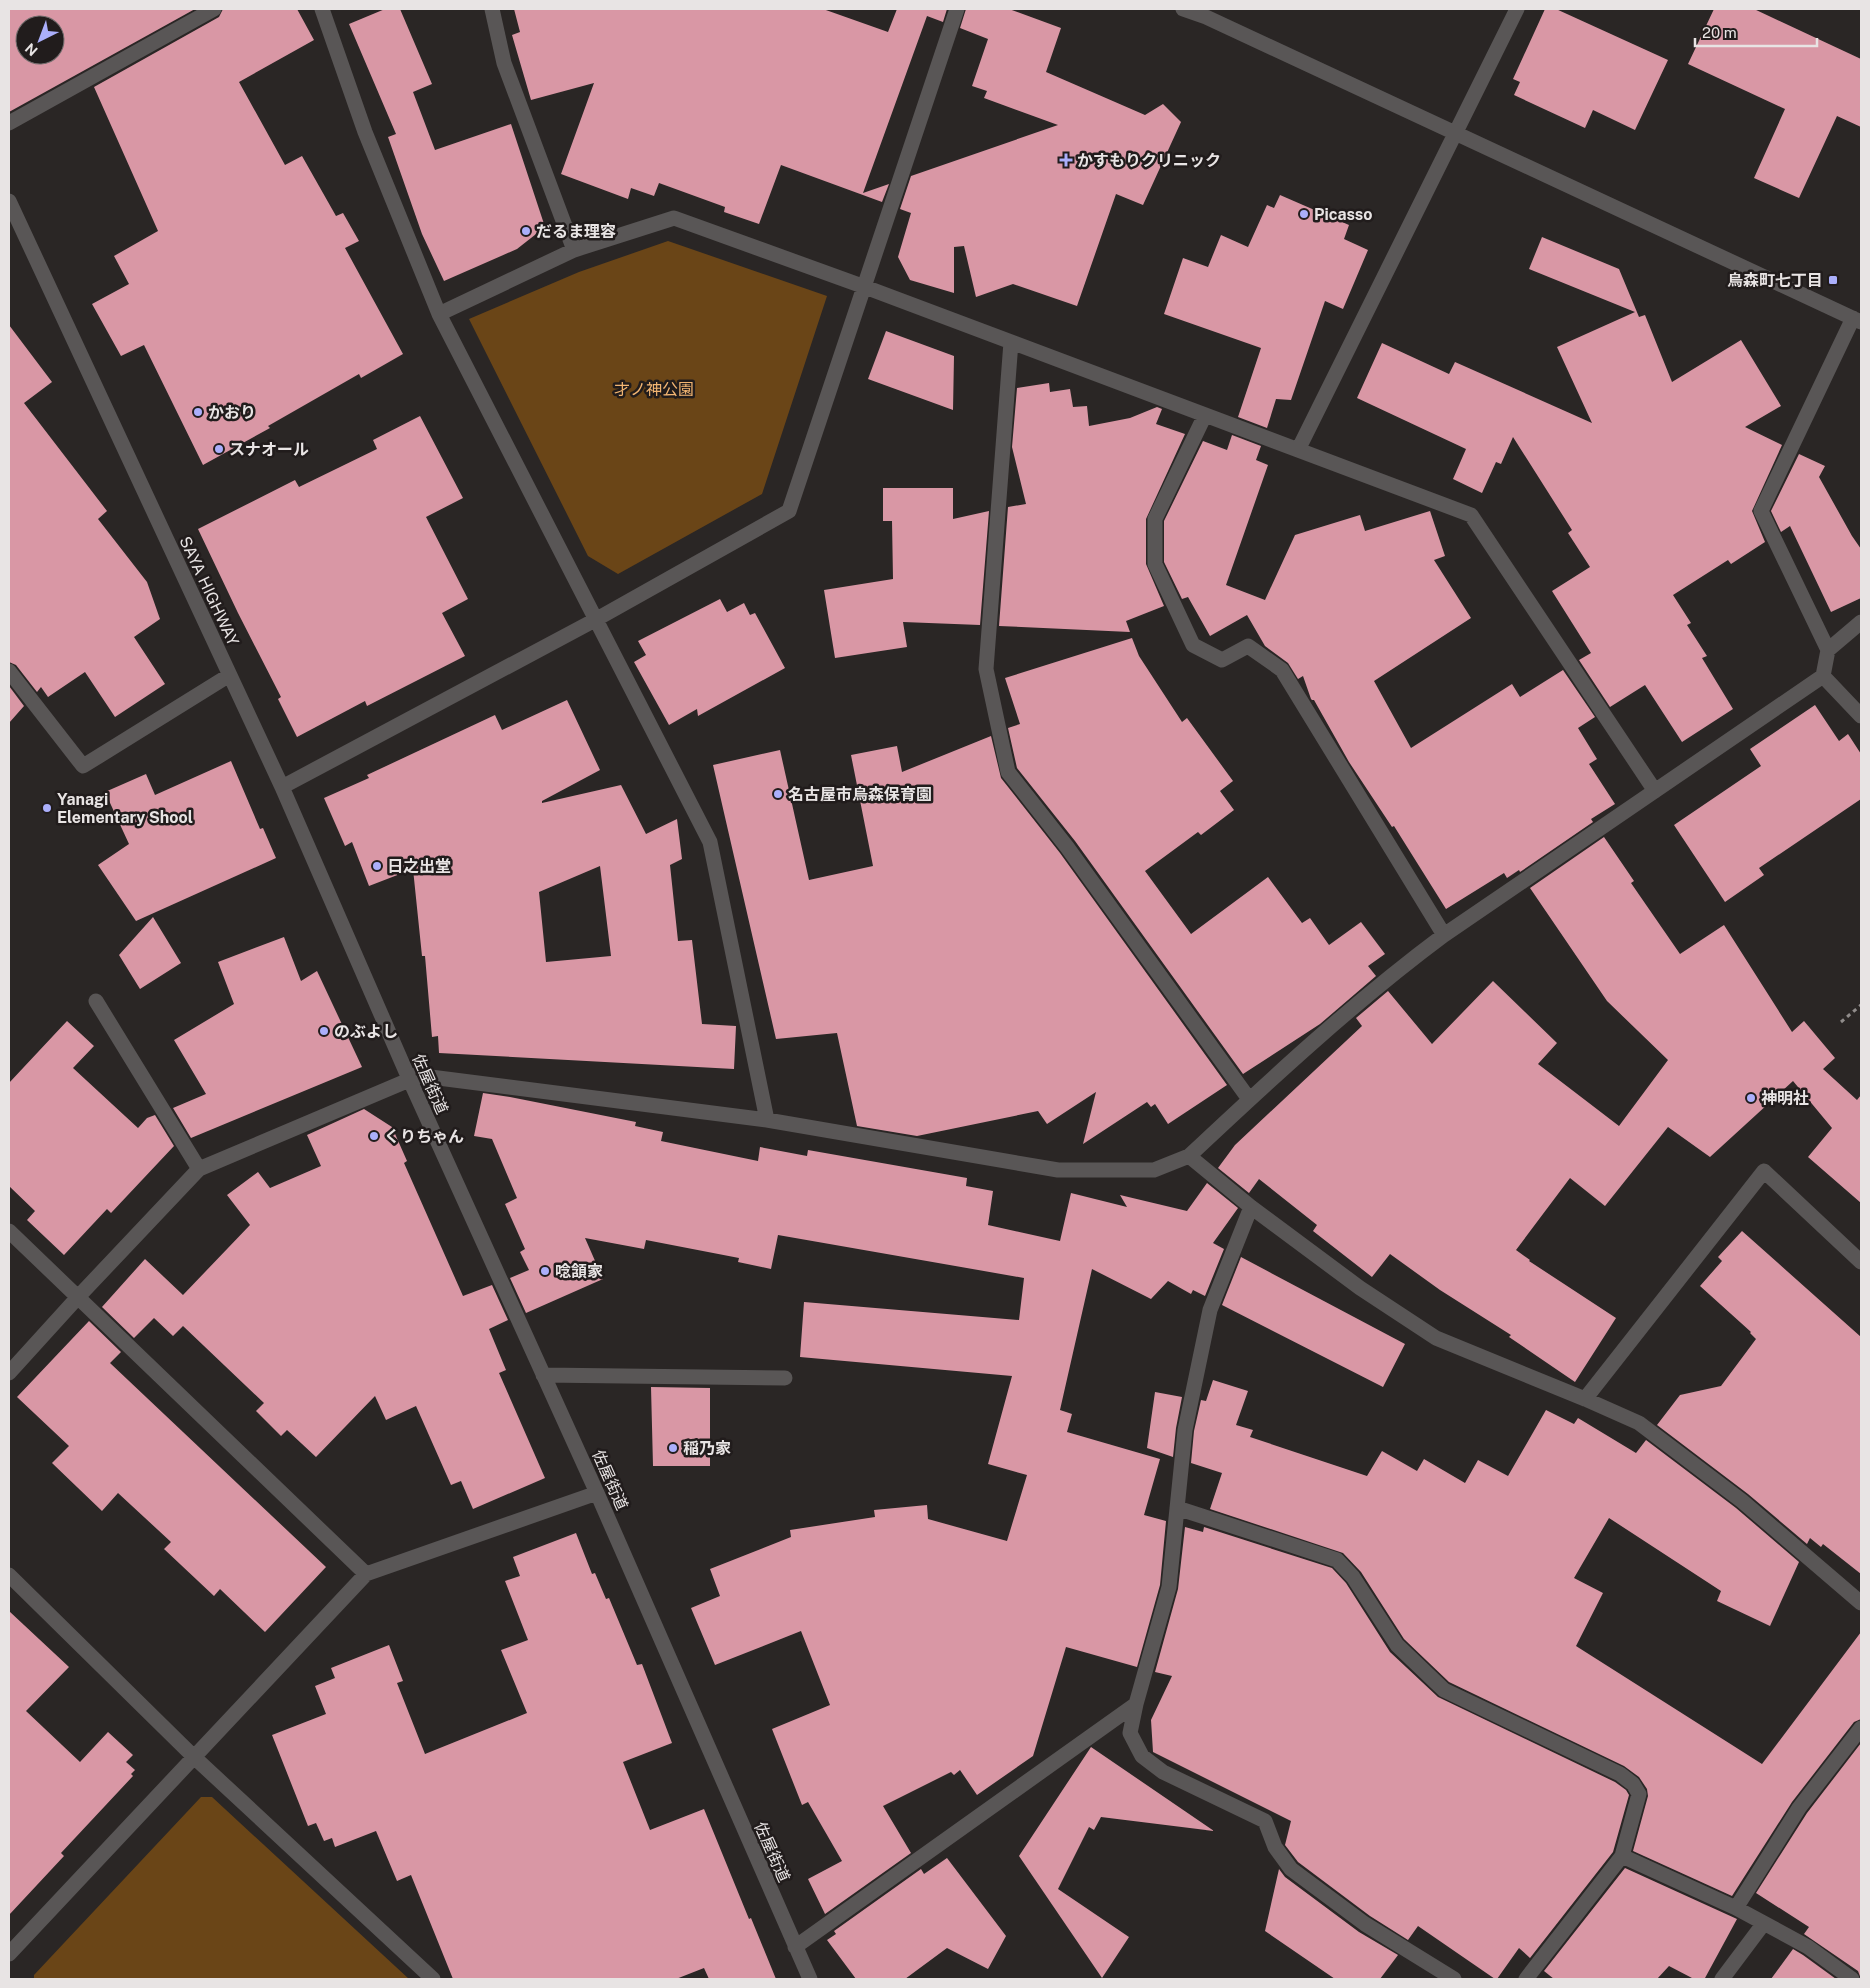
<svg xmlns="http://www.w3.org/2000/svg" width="1870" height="1988" viewBox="0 0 1870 1988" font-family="'Public Sans','Noto Sans JP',sans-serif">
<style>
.green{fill:#6a4517}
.building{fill:#d997a5;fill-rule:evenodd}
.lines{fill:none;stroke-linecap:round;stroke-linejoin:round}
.path{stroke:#908c8b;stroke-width:3;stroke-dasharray:4 4;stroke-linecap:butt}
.minor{stroke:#595656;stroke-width:15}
.poi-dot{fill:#abaffb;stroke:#211c1c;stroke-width:2}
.labels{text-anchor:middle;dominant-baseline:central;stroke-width:5;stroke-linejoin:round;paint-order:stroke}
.poi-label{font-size:16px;font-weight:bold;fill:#e8e4e4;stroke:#211c1c;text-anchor:start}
.park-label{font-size:16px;fill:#f2b572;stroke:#211c1c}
.street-label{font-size:16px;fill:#e8e4e4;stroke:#211c1c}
</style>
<rect width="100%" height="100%" fill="#2a2625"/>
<path class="green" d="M 668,241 L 827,296 L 762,494 L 618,574 L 588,556 L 469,319 L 579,272 Z
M 201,1797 L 212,1797 L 409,1979 L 34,1979 L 34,1975 Z"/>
<path class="building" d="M 9,9 L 195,9 L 9,112 ZM 25,25 L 55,25 L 55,55 L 25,55 Z
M 223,9 L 297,9 L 314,40 L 239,82 L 285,165 L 302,156 L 336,216 L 343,213 L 359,241 L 345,248 L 403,354 L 361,378 L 359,374 L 268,426 L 270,428 L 203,465 L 144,345 L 121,356 L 92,304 L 129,284 L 114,256 L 158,231 L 94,87 L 219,17 Z
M 385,9 L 400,9 L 432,84 L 413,92 L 435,150 L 511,124 L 545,227 L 517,249 L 444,281 L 422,234 L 388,137 L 396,134 L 349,24 Z
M 514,9 L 823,9 L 888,32 L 897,9 L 947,9 L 943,22 L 927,16 L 863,193 L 889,184 L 882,202 L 781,165 L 759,224 L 724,212 L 725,207 L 659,183 L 654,196 L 631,188 L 628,199 L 561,174 L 594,83 L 531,100 L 512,35 L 520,32 Z
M 966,9 L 1009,9 L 1061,28 L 1046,72 L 1145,115 L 1163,104 L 1181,122 L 1143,205 L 1116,194 L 1077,306 L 1013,284 L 976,297 L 964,246 L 954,247 L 954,293 L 910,280 L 898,257 L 911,213 L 900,209 L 911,176 L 1058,125 L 984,98 L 987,91 L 972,86 L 988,39 L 960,28 Z
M 1545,9 L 1556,9 L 1668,60 L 1635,130 L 1593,110 L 1585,128 L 1514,95 L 1520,82 L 1513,79 Z
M 1714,9 L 1754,9 L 1861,59 L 1861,127 L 1837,116 L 1799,198 L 1754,178 L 1785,109 L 1688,64 Z
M 1280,195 L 1349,225 L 1344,239 L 1368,250 L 1343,309 L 1325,301 L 1291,400 L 1276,399 L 1267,428 L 1238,417 L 1261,348 L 1164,314 L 1183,258 L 1208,267 L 1221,235 L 1248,247 L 1267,205 L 1274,208 Z
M 1542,237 L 1619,269 L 1639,317 L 1645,315 L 1672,382 L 1741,340 L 1781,406 L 1745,427 L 1782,445 L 1752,511 L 1765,542 L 1731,564 L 1728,560 L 1673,595 L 1691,623 L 1687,625 L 1707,656 L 1702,658 L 1733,709 L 1682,742 L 1645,685 L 1610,707 L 1579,660 L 1591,653 L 1552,591 L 1590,567 L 1568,533 L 1572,530 L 1513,437 L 1501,464 L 1496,462 L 1482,493 L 1453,479 L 1466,449 L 1357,398 L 1382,343 L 1449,374 L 1455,362 L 1592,423 L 1557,347 L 1635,312 L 1529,269 Z
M 9,325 L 52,382 L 24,403 L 107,511 L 98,519 L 147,582 L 160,619 L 134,637 L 165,684 L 115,717 L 85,672 L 48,697 L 41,687 L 37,692 L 16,665 L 9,662 Z
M 886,331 L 954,356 L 953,410 L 868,379 Z
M 1049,383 L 1050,392 L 1070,389 L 1073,407 L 1087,406 L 1089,426 L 1130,418 L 1157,407 L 1162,409 L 1156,424 L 1185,434 L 1146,519 L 1146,564 L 1164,606 L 1126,621 L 1130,632 L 999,626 L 1008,507 L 1026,504 L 1012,447 L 1017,388 Z
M 420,416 L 463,498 L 426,517 L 468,599 L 442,613 L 465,656 L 367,706 L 365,701 L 297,737 L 278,699 L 281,697 L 238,613 L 198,529 L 295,480 L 299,487 L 377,449 L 373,440 Z
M 1232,435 L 1261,446 L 1256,460 L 1268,465 L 1226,585 L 1265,600 L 1295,535 L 1360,515 L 1365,531 L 1430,511 L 1445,556 L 1434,560 L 1471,618 L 1374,681 L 1411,748 L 1512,684 L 1520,697 L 1563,670 L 1595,717 L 1578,728 L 1597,759 L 1589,764 L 1615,804 L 1591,819 L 1593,822 L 1520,872 L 1519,870 L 1507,878 L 1504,873 L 1446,909 L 1394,826 L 1392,827 L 1349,762 L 1314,700 L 1312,700 L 1311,699 L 1303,676 L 1298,679 L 1288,663 L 1265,646 L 1247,615 L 1210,636 L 1188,597 L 1182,599 L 1164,562 L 1164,521 L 1203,441 L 1227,450 Z
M 1799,454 L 1825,466 L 1819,477 L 1852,536 L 1861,549 L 1861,598 L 1831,612 L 1790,526 L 1781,532 L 1771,511 Z
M 883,488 L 953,488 L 953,519 L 989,511 L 980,625 L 903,622 L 907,647 L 835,658 L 824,590 L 893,579 L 892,521 L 883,521 Z
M 720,599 L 727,612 L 744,603 L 750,615 L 755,613 L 785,668 L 698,716 L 697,709 L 669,725 L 634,662 L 646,655 L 638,641 Z
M 1132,638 L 1139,656 L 1182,722 L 1187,718 L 1233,781 L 1220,791 L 1234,810 L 1201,835 L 1198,832 L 1145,871 L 1191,934 L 1268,877 L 1302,923 L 1310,918 L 1329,945 L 1361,922 L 1385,954 L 1368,966 L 1376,976 L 1320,1024 L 1243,1074 L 1075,841 L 1017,768 L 1008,728 L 1020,724 L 1005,678 Z
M 9,686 L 24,706 L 9,723 Z
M 567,700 L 600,770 L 542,801 L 542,803 L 621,785 L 646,834 L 677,819 L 682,859 L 670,865 L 678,941 L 692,940 L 702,1024 L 736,1026 L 734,1069 L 439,1053 L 438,1036 L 432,1037 L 425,956 L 422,956 L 413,869 L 369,886 L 352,842 L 345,846 L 324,798 L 369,778 L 367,775 L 495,715 L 502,730 ZM 600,866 L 611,956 L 546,962 L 539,892 Z
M 1815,705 L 1839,741 L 1848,734 L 1861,754 L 1861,799 L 1759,868 L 1764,875 L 1725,902 L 1674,825 L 1761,766 L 1750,749 Z
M 991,736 L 1001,778 L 1060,853 L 1227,1085 L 1168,1124 L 1155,1104 L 1151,1107 L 1147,1102 L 1083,1144 L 1096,1092 L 1047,1124 L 1038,1111 L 917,1136 L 857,1126 L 837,1033 L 776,1039 L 713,765 L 780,750 L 809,880 L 873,866 L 851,755 L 897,746 L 902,772 Z
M 231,761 L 260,829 L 263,828 L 276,858 L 136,921 L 98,865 L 129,844 L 105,792 L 146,774 L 155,795 Z
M 1604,837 L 1634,881 L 1631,883 L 1680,954 L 1724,925 L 1792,1032 L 1804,1021 L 1835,1058 L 1823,1069 L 1857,1100 L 1861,1095 L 1861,1203 L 1808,1157 L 1832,1128 L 1793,1081 L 1710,1157 L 1668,1127 L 1605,1206 L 1570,1178 L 1516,1250 L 1530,1260 L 1529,1261 L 1616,1318 L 1575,1382 L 1509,1337 L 1511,1335 L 1440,1290 L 1390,1254 L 1372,1277 L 1313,1231 L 1317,1225 L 1259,1179 L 1249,1193 L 1218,1168 L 1235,1145 L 1362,1026 L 1356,1018 L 1388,991 L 1432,1044 L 1493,981 L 1557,1043 L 1538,1064 L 1619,1126 L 1668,1060 L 1607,1001 L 1530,888 Z
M 153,917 L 181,963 L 140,989 L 119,955 Z
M 284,937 L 301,981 L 317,971 L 362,1067 L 191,1138 L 173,1108 L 206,1094 L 174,1040 L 234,1004 L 218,962 Z
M 67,1021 L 94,1046 L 73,1068 L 138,1128 L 147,1118 L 155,1115 L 174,1146 L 111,1213 L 107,1209 L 64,1255 L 27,1220 L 35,1211 L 9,1186 L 9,1083 Z
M 483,1093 L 510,1097 L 636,1122 L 635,1126 L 663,1132 L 661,1141 L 758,1161 L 760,1147 L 807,1156 L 808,1150 L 967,1178 L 966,1186 L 993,1191 L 988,1225 L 1060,1241 L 1071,1193 L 1127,1207 L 1120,1195 L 1187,1211 L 1207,1183 L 1238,1208 L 1213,1243 L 1224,1249 L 1205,1296 L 1193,1290 L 1191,1294 L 1168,1281 L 1151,1299 L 1092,1269 L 1060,1410 L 1072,1414 L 1067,1432 L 1160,1459 L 1144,1515 L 1166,1521 L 1160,1585 L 1137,1667 L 1066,1647 L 1033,1756 L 977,1795 L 960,1770 L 954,1775 L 951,1772 L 883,1806 L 911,1853 L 825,1914 L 808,1879 L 842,1861 L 808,1802 L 802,1805 L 772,1729 L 830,1705 L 801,1631 L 715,1665 L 691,1608 L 720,1596 L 710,1569 L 791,1537 L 790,1530 L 875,1517 L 874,1510 L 927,1505 L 928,1519 L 1007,1541 L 1027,1475 L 988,1464 L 1012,1376 L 800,1357 L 804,1302 L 1019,1320 L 1024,1278 L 778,1235 L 771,1269 L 738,1262 L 739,1258 L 646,1240 L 644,1249 L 585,1238 L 603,1279 L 526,1313 L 510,1278 L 529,1270 L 520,1252 L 525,1249 L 505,1204 L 517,1198 L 492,1139 L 474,1136 Z
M 364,1109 L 392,1127 L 407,1161 L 404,1163 L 463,1296 L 492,1285 L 508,1320 L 489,1329 L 506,1370 L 499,1373 L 545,1478 L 473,1509 L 461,1481 L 451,1485 L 416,1406 L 386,1420 L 375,1396 L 316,1457 L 287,1430 L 281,1436 L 256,1411 L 264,1403 L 183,1326 L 173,1336 L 154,1318 L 134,1338 L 102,1307 L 145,1259 L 183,1295 L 250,1225 L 227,1195 L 258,1172 L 270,1188 L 321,1166 L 307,1135 Z
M 1742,1231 L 1861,1337 L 1861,1574 L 1823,1544 L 1821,1547 L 1810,1538 L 1807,1544 L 1748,1494 L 1657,1425 L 1680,1395 L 1721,1386 L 1756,1339 L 1750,1333 L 1751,1332 L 1700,1286 L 1722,1261 L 1718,1257 Z
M 1241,1257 L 1405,1344 L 1383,1387 L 1222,1305 Z
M 89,1321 L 121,1352 L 110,1363 L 326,1567 L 265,1632 L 220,1589 L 214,1596 L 164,1549 L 171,1542 L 118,1493 L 102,1511 L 52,1463 L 69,1446 L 17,1397 Z
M 1213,1380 L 1248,1391 L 1236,1425 L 1253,1430 L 1250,1437 L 1367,1476 L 1382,1451 L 1417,1471 L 1424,1459 L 1465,1483 L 1478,1460 L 1508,1476 L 1546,1410 L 1574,1424 L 1578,1418 L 1636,1453 L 1646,1440 L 1736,1508 L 1799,1562 L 1770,1626 L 1717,1601 L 1721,1591 L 1609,1518 L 1574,1578 L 1603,1593 L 1576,1646 L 1762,1764 L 1861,1632 L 1861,1719 L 1854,1722 L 1792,1802 L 1732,1896 L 1633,1851 L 1648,1796 L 1647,1789 L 1639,1777 L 1624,1766 L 1449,1682 L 1404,1639 L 1361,1572 L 1343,1553 L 1210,1509 L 1222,1473 L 1191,1463 L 1194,1431 L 1201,1400 L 1206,1401 Z
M 651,1387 L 710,1388 L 710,1466 L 653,1466 Z
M 1155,1392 L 1182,1397 L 1176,1428 L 1173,1457 L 1147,1448 Z
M 1185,1527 L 1203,1532 L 1204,1527 L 1332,1568 L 1346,1583 L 1390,1652 L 1438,1697 L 1615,1782 L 1626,1790 L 1629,1795 L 1613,1852 L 1530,1958 L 1519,1948 L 1497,1979 L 1495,1979 L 1418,1926 L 1408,1940 L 1370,1916 L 1298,1862 L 1285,1845 L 1291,1821 L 1153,1752 L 1151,1720 L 1172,1676 L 1155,1672 L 1178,1589 Z
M 576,1533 L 592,1574 L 595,1573 L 606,1599 L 609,1598 L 637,1665 L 642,1664 L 672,1743 L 623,1762 L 650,1830 L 704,1809 L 749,1919 L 751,1918 L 776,1979 L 709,1979 L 704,1968 L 676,1979 L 453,1979 L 411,1875 L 397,1881 L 376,1831 L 335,1847 L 332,1838 L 324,1841 L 316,1823 L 308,1826 L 272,1735 L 326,1714 L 315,1686 L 335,1678 L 331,1668 L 389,1645 L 403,1681 L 397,1683 L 425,1754 L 527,1713 L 501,1650 L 528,1640 L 505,1581 L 520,1576 L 513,1557 Z
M 9,1611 L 69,1667 L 26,1711 L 80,1762 L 108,1732 L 133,1755 L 126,1762 L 135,1770 L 131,1774 L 133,1776 L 61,1853 L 64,1856 L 9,1915 Z
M 1861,1743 L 1861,1979 L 1858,1971 L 1804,1934 L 1809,1927 L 1756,1893 L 1807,1813 Z
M 1091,1747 L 1214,1831 L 1101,1817 L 1094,1830 L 1089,1827 L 1058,1889 L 1129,1937 L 1102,1978 L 1019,1856 Z
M 947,1858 L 1006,1936 L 988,1969 L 947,1948 L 905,1979 L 856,1979 L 827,1940 L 836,1934 L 834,1931 L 921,1869 L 924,1874 Z
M 1625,1868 L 1737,1919 L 1705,1978 L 1692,1978 L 1669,1966 L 1657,1979 L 1554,1979 L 1544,1971 Z
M 1279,1869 L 1285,1877 L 1359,1932 L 1398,1955 L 1380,1979 L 1335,1979 L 1265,1931 Z
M 1793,1949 L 1803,1955 L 1836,1979 L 1771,1979 Z"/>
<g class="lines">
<path class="path" d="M 1841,1022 L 1861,1005"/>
<path class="minor" d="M 322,9 L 365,132 L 439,314 L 710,842 L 767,1120
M 492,9 L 504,63 L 574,250
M 1183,9 L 1206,17 L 1861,322
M 9,123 L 214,9
M 9,201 L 282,787 L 407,1074 L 597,1493 L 810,1979
M 439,314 L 574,250 L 674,218 L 865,287 L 1471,515 L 1655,791
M 1011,342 L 986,669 L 1008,772 L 1067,847 L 1249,1099
M 1205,415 L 1155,519 L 1155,564 L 1193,645 L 1222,660 L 1248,646 L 1282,670 L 1444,935
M 1298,450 L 1517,9
M 1828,650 L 1761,511 L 1853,318
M 9,671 L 83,766 L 228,676
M 1823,676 L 1861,716
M 282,787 L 595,620 L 789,511 L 957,9
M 96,1001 L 199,1169
M 407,1074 L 767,1120 L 1058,1170 L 1154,1170 L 1189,1156 L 1251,1207 L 1360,1288 L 1436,1338 L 1585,1399 L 1639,1423 L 1742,1501 L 1861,1603
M 1189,1156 C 1271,1079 1354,1002 1444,935 L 1823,676 L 1828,650 L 1861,622
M 1251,1207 L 1210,1310 L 1185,1430 L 1169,1587 L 1136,1704 L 1130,1733 L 1142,1756 L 1163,1772 L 1265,1821 L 1275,1847 L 1291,1869 L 1365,1924 L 1454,1979
M 9,1231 L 366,1574
M 9,1373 L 78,1297 L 199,1169 L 409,1080
M 543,1375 L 785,1378
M 1585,1399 L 1764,1171 L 1861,1262
M 1177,1508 L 1337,1560 L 1353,1577 L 1397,1645 L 1444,1690 L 1620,1774 L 1633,1784 L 1639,1794 L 1622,1856 L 1736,1908 L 1808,1947 L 1852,1979
M 9,1575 L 194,1757 L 433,1979
M 1736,1908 L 1799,1808 L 1861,1728
M 795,1947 L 1136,1704
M 9,1954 L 366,1574 L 597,1493
M 1526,1979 L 1622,1856
M 1722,1979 L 1764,1923"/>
</g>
<g class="poi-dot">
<path d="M1063.5 152.5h5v5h5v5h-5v5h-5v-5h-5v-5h5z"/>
<circle cx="1304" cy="214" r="5"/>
<circle cx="526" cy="231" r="5"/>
<rect x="1828" y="275" width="10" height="10" rx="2.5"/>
<circle cx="198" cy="412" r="5"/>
<circle cx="219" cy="449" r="5"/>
<circle cx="778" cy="794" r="5"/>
<circle cx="47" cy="808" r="5"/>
<circle cx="377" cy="866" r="5"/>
<circle cx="324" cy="1031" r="5"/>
<circle cx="1751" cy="1098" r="5"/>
<circle cx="374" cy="1136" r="5"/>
<circle cx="545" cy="1271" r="5"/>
<circle cx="673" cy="1448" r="5"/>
</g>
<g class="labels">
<g class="poi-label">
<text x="1077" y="160">かすもりクリニック</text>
<text x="1314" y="214">Picasso</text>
<text x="536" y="231">だるま理容</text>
<text x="1823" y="280" text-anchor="end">烏森町七丁目</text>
<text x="208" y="412">かおり</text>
<text x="229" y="449">スナオール</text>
<text x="788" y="794">名古屋市烏森保育園</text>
<text x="57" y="799">Yanagi<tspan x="57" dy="18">Elementary Shool</tspan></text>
<text x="387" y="866">日之出堂</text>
<text x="334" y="1031">のぶよし</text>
<text x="1761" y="1098">神明社</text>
<text x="384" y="1136">くりちゃん</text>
<text x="555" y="1271">唸頷家</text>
<text x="683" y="1448">稲乃家</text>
</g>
<g class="park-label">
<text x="654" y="389">才ノ神公園</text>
</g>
<g class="street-label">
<text transform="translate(209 591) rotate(65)">SAYA HIGHWAY</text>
<text transform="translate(430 1084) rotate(66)">佐屋街道</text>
<text transform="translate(610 1480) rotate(66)">佐屋街道</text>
<text transform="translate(772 1852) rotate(66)">佐屋街道</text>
</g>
</g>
<rect width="1870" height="1988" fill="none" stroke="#e8e4e4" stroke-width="20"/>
<g transform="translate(40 40) rotate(222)"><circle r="24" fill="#211c1c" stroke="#716c6c"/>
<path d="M0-4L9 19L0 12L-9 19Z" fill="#abaffb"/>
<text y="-8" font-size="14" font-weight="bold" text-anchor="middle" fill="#e8e4e4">N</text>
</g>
<path d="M1695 38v8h122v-8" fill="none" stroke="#e8e4e4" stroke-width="2.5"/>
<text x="1702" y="38" font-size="15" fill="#e8e4e4" stroke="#211c1c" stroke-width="4" paint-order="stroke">20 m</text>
</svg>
